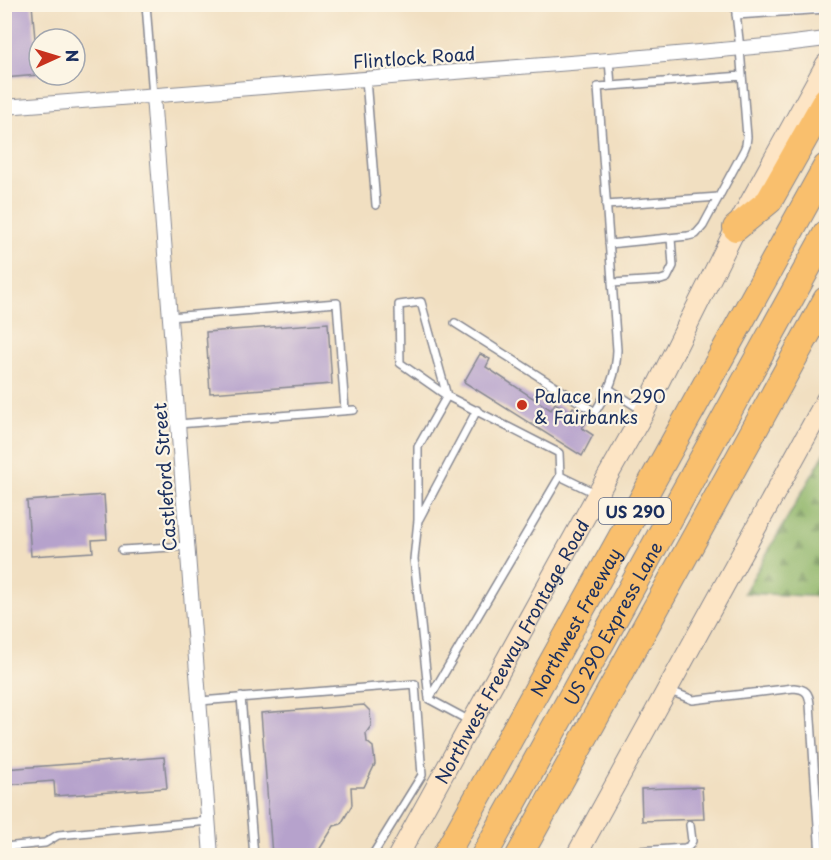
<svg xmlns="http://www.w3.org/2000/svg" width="831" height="860" viewBox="0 0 831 860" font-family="'Playpen Sans',sans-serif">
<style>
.forest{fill:url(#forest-firs);stroke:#567264;stroke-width:1.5}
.building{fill:#b6a2cc}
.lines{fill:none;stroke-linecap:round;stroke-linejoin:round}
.lane-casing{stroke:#868790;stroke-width:10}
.street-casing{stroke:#868790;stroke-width:16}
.secondary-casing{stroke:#868790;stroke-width:22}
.highway-casing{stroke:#868790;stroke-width:28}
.lane{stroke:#fff;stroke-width:7}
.street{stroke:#fff;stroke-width:14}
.secondary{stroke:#fde5c5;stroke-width:20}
.highway{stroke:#f9bf6d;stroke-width:26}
.poi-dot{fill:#c8321e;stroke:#fcf5e5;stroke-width:2}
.labels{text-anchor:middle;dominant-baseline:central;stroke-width:4.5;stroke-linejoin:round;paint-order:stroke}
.shield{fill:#fcf5e5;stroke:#5e6a86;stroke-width:1.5}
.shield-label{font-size:16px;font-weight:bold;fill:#1b2f5e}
.street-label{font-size:18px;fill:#1b2f5e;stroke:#fcf5e5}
.poi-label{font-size:18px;fill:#1b2f5e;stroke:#fcf5e5;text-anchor:start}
</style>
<defs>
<pattern id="forest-firs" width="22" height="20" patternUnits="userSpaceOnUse" patternTransform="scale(1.5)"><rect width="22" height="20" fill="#90b66b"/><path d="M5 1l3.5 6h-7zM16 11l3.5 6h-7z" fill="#75945b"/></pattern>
</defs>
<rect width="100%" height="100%" fill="#fcf5e5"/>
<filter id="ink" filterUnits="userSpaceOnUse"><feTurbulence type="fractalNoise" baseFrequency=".0167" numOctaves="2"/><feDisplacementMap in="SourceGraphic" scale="12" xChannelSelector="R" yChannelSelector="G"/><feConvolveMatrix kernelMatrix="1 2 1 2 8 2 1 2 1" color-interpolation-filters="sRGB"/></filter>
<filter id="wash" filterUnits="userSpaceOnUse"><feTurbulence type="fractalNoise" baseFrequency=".008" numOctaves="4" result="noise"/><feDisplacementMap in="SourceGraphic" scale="24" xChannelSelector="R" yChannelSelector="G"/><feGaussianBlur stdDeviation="1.35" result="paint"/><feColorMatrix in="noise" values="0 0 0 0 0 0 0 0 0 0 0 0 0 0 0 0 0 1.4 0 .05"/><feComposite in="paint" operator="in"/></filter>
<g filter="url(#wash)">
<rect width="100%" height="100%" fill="#f1dfc1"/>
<path class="forest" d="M 826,451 L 826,597 L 744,593 Z"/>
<g id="blocks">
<path class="building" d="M 4,4 L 32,4 L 38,75 L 4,78 Z
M 328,323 L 332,384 L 210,393 L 206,332 Z
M 480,354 L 490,359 L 486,367 L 551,410 L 555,403 L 570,412 L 573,407 L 590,417 L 582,428 L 593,435 L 582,456 L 464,382 Z
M 104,495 L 107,539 L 92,540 L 93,552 L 31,556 L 27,501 Z
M 364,705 L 370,711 L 371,726 L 366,733 L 367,742 L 373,747 L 375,764 L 364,787 L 351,787 L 352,805 L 341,824 L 334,826 L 316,855 L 272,855 L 261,713 Z
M 164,757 L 167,788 L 55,796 L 54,781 L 4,785 L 4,769 Z
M 702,787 L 704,819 L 642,821 L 641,789 Z"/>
</g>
</g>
<g filter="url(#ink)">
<use href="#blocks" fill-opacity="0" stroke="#868790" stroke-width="1.5"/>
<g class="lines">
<defs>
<path id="lane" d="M 146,4 L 153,96
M 736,15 L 826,9
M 609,60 L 611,86
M 366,79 L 376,205
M 606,205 L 719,197
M 609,244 L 688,236 L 696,234 L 703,226 L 744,150 L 746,145 L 747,137 L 740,49 L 735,4
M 612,283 L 661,280 L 667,278 L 673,266 L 671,238
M 170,317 L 337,303 L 345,410
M 455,323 L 595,412 C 609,389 616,378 617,350 L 598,87 L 742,76
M 609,389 L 642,410
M 178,424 L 354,410
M 419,519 L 477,410
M 122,550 L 188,546
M 668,690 L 693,700 L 794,688 C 806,689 809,693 810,704 L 820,856
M 241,697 L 254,856
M 429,699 L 414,559 L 418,520 L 418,447 L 447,396 L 400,363 L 399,305 L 421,302 L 447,396 L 559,453 L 560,476
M 200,701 L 415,684 L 422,775 L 372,856
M 470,721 L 429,699 L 560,476 L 595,493
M 4,847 L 45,843 L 58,835 L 209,821
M 579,855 L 685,848 L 689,846 L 692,841 L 690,825"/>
<path id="street" d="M 153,96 L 211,856
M 4,107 L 609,60 L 777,45 L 826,39"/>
<g id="secondary">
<path id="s1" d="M 398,856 L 597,495 L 644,412 L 736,228 L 826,64"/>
<path d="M 576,856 L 826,400"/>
</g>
<g id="highway">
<path d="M 736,228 L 769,201 L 826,100"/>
<path id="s2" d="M 445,856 L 826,167"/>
<path id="s3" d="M 484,856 L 826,234"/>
<path d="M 519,856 L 826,300"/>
</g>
</defs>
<use href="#lane" class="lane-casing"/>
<use href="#street" class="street-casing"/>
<use href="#secondary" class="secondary-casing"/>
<use href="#highway" class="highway-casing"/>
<use href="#lane" class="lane"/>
<use href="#street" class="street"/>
<use href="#secondary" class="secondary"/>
<use href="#highway" class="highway"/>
</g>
</g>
<circle class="poi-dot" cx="522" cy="405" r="6"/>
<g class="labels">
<rect class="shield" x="599" y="498" width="72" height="26" rx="4.5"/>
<g class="shield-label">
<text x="635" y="511">US 290</text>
</g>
<g class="street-label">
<text transform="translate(414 57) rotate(-4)">Flintlock Road</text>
<text transform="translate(164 477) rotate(-94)">Castleford Street</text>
<text stroke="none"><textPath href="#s2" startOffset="268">Northwest Freeway</textPath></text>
<text stroke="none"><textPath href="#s3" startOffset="266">US 290 Express Lane</textPath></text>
<text stroke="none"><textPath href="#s1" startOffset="234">Northwest Freeway Frontage Road</textPath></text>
</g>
<g class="poi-label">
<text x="534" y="395">Palace Inn 290<tspan x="534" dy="21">&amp; Fairbanks</tspan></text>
</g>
</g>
<rect width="831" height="860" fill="none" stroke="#fcf5e5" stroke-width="24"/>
<g transform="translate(57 57) rotate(86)"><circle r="28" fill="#fcf5e5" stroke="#a2a6af" stroke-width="1.5"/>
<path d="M0-4.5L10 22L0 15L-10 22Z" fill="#c8321e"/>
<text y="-9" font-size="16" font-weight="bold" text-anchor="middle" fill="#1b2f5e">N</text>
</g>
</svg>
